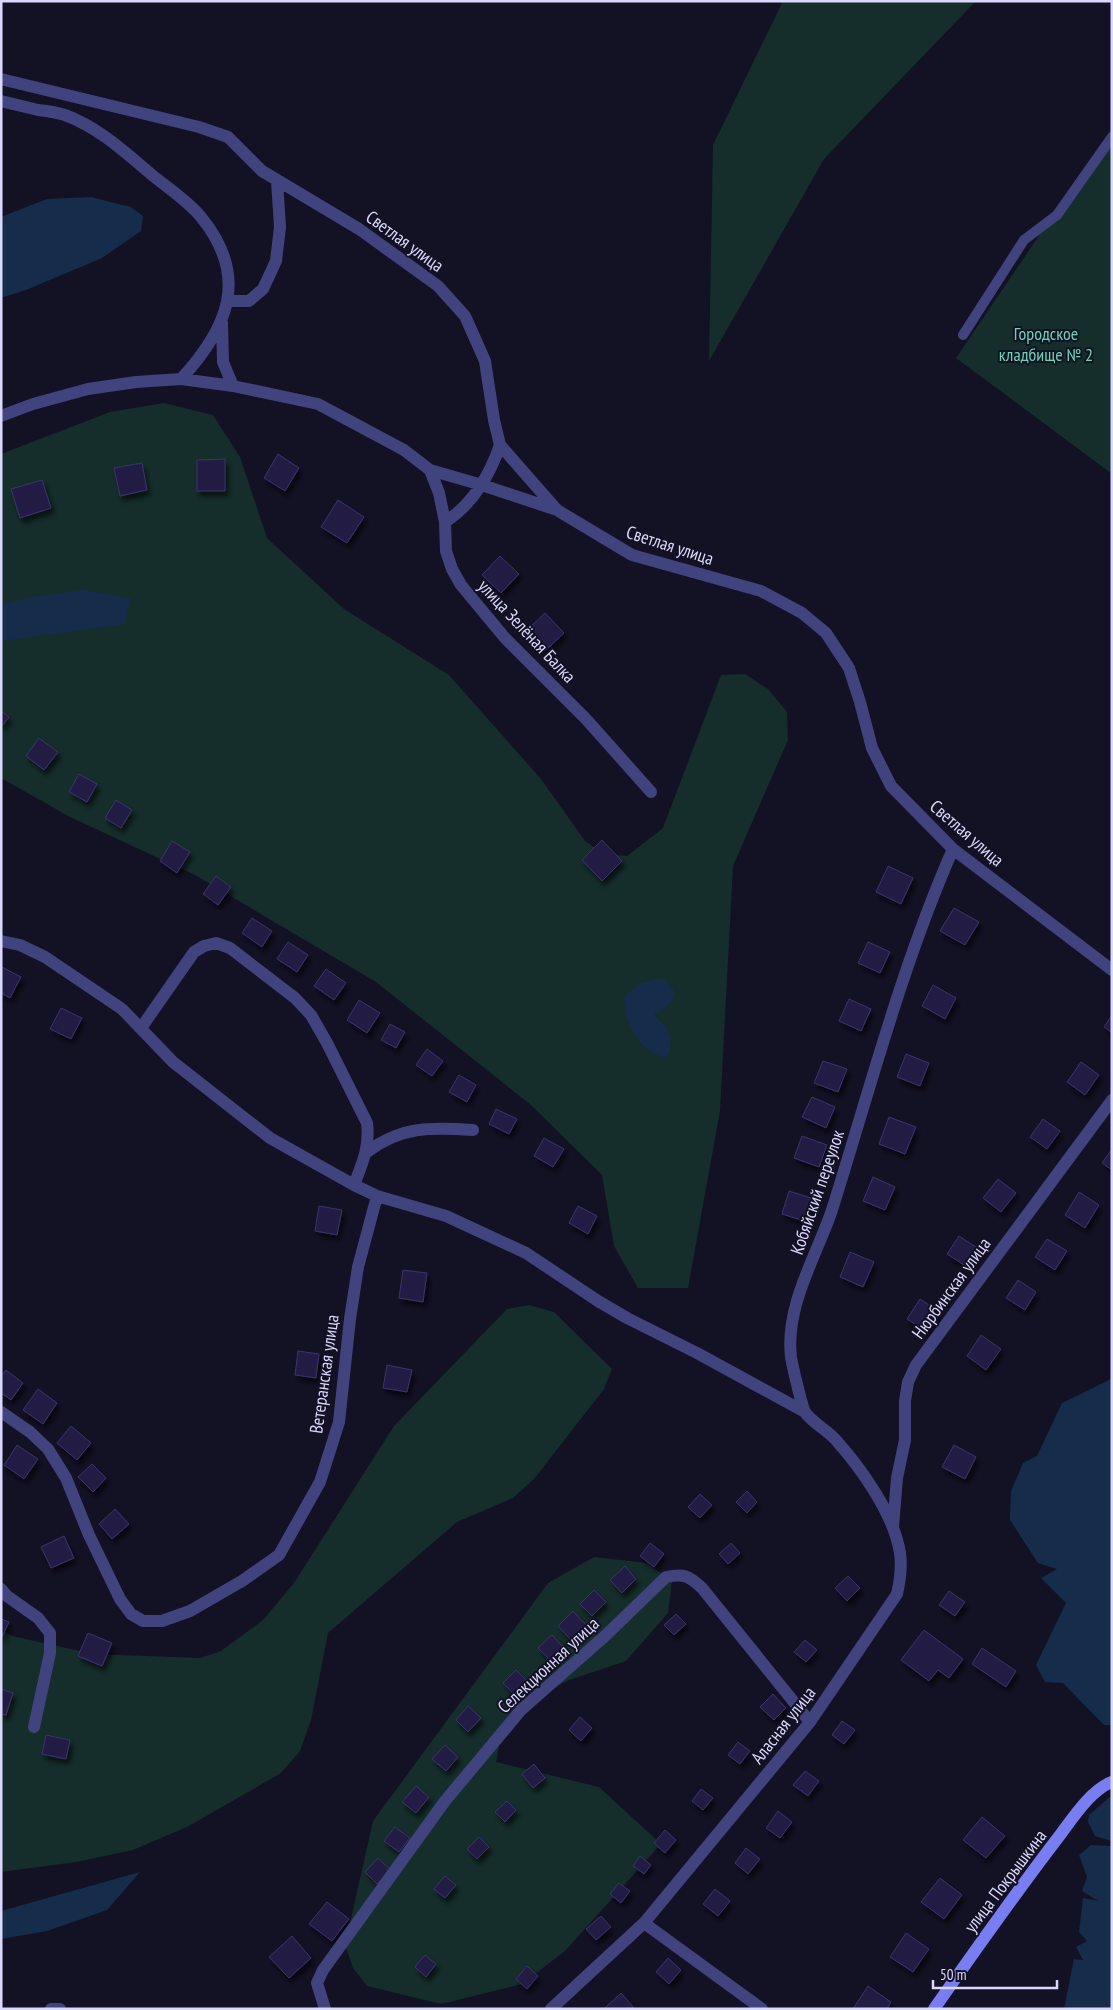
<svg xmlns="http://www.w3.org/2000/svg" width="1113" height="2010" viewBox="0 0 1113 2010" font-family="'PT Sans Narrow',sans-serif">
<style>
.green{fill:#152e2b}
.water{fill:#152d4a}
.building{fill:#241f44;stroke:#3b336d;filter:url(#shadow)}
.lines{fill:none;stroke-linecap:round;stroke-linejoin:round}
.lane{stroke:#41437f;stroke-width:10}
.street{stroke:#41437f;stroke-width:12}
.secondary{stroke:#787ef2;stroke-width:12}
.labels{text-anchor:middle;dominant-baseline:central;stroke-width:4;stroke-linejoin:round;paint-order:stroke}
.street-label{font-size:18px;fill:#dad8fb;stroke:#131124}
.park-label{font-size:18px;fill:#6bd5b3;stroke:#131124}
</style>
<defs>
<filter id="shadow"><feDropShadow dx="3" dy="5" stdDeviation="2.5" flood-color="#0009"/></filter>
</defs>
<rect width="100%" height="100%" fill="#131124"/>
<path class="green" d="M 783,1 L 976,1 L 824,159 L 709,361 L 713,145 Z
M 1112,128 L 1112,474 L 956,358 Z
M 164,403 L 213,415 L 240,457 L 267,538 L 344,609 L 449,675 L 541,779 L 585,841 L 604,854 L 627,856 L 663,828 L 721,675 L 745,674 L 768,689 L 787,712 L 788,740 L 733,866 L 720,1111 L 688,1288 L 638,1288 L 614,1246 L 602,1175 L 531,1105 L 376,982 L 195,875 L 70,817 L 1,778 L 1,454 L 110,412 Z
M 529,1305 L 554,1312 L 612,1369 L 604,1389 L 534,1479 L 513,1498 L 457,1522 L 328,1633 L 311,1720 L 300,1751 L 281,1773 L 189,1826 L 133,1850 L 76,1862 L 1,1872 L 1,1629 L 12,1636 L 93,1654 L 200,1658 L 221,1651 L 263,1620 L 294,1583 L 394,1426 L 507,1309 Z
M 594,1557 L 647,1563 L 672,1581 L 668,1613 L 626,1661 L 569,1680 L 523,1705 L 502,1731 L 496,1762 L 599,1787 L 661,1844 L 565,1951 L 522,1984 L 441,2004 L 367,1986 L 353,1968 L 345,1945 L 373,1821 L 548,1583 Z"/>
<path class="water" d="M 91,197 L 131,207 L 143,216 L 141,231 L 102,258 L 26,290 L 1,298 L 1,217 L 47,199 Z
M 84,590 L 130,598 L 125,624 L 1,641 L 1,605 L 31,597 Z
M 657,979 L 665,979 L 674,991 C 673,1006 664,1008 654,1015 C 668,1027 675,1039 667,1057 C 642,1057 620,1016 625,995 L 641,983 Z
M 1112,1377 L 1112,1725 L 1104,1725 L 1063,1683 L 1045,1682 L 1036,1665 L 1066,1603 L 1041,1578 L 1057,1569 L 1038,1563 L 1010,1520 L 1011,1491 L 1023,1463 L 1037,1456 L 1062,1403 L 1109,1380 Z
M 1112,1795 L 1112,1841 L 1095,1836 L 1088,1822 L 1089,1815 Z
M 1091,1845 L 1112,1846 L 1112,2009 L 1064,2009 L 1074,1959 L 1083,1960 L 1076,1947 L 1087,1941 L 1079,1932 L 1083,1898 L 1098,1901 L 1082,1891 L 1087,1877 L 1079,1855 Z
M 140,1872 L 107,1910 L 47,1931 L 1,1939 L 1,1911 Z"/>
<path class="building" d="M 278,454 L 299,468 L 285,491 L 264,478 Z
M 225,459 L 225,491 L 197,491 L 197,460 Z
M 142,463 L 147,490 L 120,496 L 114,468 Z
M 42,480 L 51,508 L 20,518 L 11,489 Z
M 338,500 L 364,517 L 347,543 L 321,527 Z
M 500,556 L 519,574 L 501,593 L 482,575 Z
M 545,613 L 564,633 L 545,651 L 526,631 Z
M 1,711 L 9,717 L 1,727 Z
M 39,738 L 58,752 L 44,770 L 26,756 Z
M 79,774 L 97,784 L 87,802 L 69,792 Z
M 116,800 L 132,810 L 121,828 L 105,818 Z
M 602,840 L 622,861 L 602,881 L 582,860 Z
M 172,841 L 190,852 L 177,873 L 160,861 Z
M 888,866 L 913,878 L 901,904 L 876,892 Z
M 216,876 L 231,887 L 218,905 L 203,894 Z
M 954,908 L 979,922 L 965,945 L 940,931 Z
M 252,918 L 272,931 L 262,947 L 242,933 Z
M 288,942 L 308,955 L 297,972 L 277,959 Z
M 868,942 L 890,952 L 880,973 L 858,963 Z
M 2,967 L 21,977 L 10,998 L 1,993 Z
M 326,969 L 346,983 L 334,1000 L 314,986 Z
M 933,985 L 956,998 L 945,1019 L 922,1006 Z
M 849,999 L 871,1009 L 861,1031 L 839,1021 Z
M 359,1000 L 380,1013 L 367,1033 L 347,1020 Z
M 61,1008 L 82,1018 L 71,1039 L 50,1029 Z
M 1112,1015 L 1112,1033 L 1104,1027 Z
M 390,1024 L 405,1032 L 396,1048 L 381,1040 Z
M 427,1049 L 443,1061 L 432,1076 L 416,1065 Z
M 906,1054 L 929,1063 L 920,1086 L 897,1077 Z
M 823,1061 L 847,1069 L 838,1092 L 814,1083 Z
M 1081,1062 L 1099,1075 L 1085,1095 L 1067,1082 Z
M 459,1075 L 476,1085 L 467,1102 L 449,1092 Z
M 812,1097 L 835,1107 L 826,1128 L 802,1117 Z
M 496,1109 L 517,1119 L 509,1134 L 489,1124 Z
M 889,1117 L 916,1127 L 905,1154 L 879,1144 Z
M 1043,1119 L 1060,1131 L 1047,1149 L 1030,1137 Z
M 802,1136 L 827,1145 L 819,1167 L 794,1158 Z
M 544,1138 L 564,1149 L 553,1167 L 534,1156 Z
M 1112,1149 L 1112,1170 L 1102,1163 Z
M 873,1177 L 895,1187 L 885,1210 L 863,1201 Z
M 998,1179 L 1016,1193 L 1001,1212 L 983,1198 Z
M 789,1191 L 811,1198 L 804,1221 L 782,1214 Z
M 1079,1192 L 1099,1205 L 1085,1228 L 1065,1215 Z
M 319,1206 L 342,1210 L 337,1235 L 315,1231 Z
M 578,1206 L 597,1216 L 588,1234 L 569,1223 Z
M 959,1236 L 979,1249 L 967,1267 L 947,1254 Z
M 1047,1239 L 1067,1251 L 1055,1270 L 1035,1257 Z
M 850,1252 L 874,1262 L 863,1287 L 840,1277 Z
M 403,1270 L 427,1273 L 423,1302 L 399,1298 Z
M 1018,1280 L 1036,1292 L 1025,1310 L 1006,1298 Z
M 920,1299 L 938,1311 L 926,1331 L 907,1319 Z
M 981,1335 L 1001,1349 L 986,1370 L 967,1356 Z
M 298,1351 L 319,1354 L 316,1378 L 295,1375 Z
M 387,1365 L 412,1370 L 407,1392 L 383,1388 Z
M 6,1370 L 23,1383 L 11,1400 L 1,1393 L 1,1376 Z
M 38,1389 L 57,1403 L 43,1424 L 23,1410 Z
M 71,1426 L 91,1443 L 77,1460 L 57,1443 Z
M 17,1445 L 38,1459 L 24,1479 L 4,1465 Z
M 954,1445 L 976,1457 L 965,1479 L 942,1467 Z
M 92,1464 L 106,1478 L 93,1492 L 78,1477 Z
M 747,1491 L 757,1502 L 747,1513 L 736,1502 Z
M 700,1494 L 712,1505 L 700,1518 L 688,1507 Z
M 115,1509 L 129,1524 L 112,1539 L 99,1524 Z
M 64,1536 L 74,1558 L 51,1568 L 41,1547 Z
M 650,1543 L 664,1554 L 654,1567 L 640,1556 Z
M 731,1543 L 740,1553 L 728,1564 L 719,1554 Z
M 625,1566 L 636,1579 L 622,1593 L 610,1580 Z
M 848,1576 L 860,1588 L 847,1601 L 835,1588 Z
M 594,1590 L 606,1602 L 592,1616 L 580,1604 Z
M 949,1591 L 965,1602 L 955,1616 L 939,1605 Z
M 573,1611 L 586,1625 L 571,1640 L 558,1626 Z
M 676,1614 L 686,1624 L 674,1635 L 664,1625 Z
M 1,1619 L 9,1622 L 1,1639 Z
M 924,1630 L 963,1659 L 949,1678 L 938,1670 L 929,1681 L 901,1660 Z
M 88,1633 L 112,1643 L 102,1666 L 78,1656 Z
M 552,1635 L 564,1648 L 551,1661 L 538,1648 Z
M 805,1640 L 817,1650 L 806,1662 L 794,1652 Z
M 982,1648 L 1016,1671 L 1006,1687 L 972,1664 Z
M 516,1670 L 529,1683 L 516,1696 L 503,1683 Z
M 1,1689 L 13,1693 L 6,1715 L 1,1714 Z
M 773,1694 L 786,1708 L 774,1720 L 760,1707 Z
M 468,1706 L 481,1718 L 468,1732 L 456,1720 Z
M 580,1717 L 592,1728 L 581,1741 L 569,1730 Z
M 842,1721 L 855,1730 L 844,1744 L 832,1735 Z
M 46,1735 L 70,1740 L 66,1759 L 42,1754 Z
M 738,1742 L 750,1751 L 740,1764 L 728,1755 Z
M 445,1745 L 458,1757 L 446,1771 L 432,1759 Z
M 534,1764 L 545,1778 L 533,1788 L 522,1774 Z
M 805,1771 L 819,1781 L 808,1796 L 793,1785 Z
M 416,1786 L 429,1797 L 416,1813 L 402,1802 Z
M 701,1789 L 713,1798 L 703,1810 L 692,1801 Z
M 507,1801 L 516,1810 L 505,1822 L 495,1812 Z
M 778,1811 L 792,1822 L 780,1838 L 766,1828 Z
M 982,1817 L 1005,1836 L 986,1858 L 963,1840 Z
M 395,1827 L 410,1838 L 399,1852 L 384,1841 Z
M 665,1830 L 676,1840 L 665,1853 L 654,1843 Z
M 479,1837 L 489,1847 L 477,1859 L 467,1849 Z
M 746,1848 L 760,1859 L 748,1874 L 735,1863 Z
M 640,1856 L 651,1865 L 644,1874 L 633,1866 Z
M 378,1858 L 391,1870 L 377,1884 L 365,1872 Z
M 445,1876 L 456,1885 L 445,1898 L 434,1889 Z
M 940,1878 L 962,1895 L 944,1919 L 921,1902 Z
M 619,1883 L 630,1891 L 621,1903 L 610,1894 Z
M 715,1889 L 730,1901 L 718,1916 L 703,1904 Z
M 327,1902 L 349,1919 L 332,1941 L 309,1924 Z
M 601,1916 L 611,1927 L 596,1940 L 586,1929 Z
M 906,1933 L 929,1949 L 913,1972 L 890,1957 Z
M 292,1936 L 311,1958 L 289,1978 L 269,1957 Z
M 425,1955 L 436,1964 L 426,1977 L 415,1967 Z
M 668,1958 L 681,1970 L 669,1984 L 656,1972 Z
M 527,1966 L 538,1976 L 527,1989 L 516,1979 Z
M 868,1986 L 891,2002 L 887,2009 L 853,2009 Z
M 621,1993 L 634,2008 L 606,2009 L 605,2008 Z"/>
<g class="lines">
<path class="lane" d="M 963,335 L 1024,240 L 1057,215 L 1112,137"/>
<path class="street" d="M 1,79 L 199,127 L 228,137 L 262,171 L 359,229 L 438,286 L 465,316 L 485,361 L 494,420 L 500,445 L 557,510 L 632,555 L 761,591 L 802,613 L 826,633 L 849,668 L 860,702 L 872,748 L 891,786 L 953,849 L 1112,970
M 1,101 C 14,104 26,107 38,110 C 47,111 56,112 65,115 C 98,127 126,153 152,175 C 168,188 188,201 201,217 C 250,277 228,328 181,379
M 228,301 L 249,301 L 263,289 L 276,261 L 280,227 L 277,181
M 222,323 L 223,362 L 233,386
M 1,416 L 33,404 L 88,389 L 136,382 L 181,379 L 233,386 L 318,404 L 404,450 L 430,470 L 439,493 L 445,522 L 446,551 L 452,569 L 461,585 L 505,638 L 586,719 L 651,792
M 430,470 L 482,485 L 557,510
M 445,522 C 472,505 490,475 500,445
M 1,941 L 20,945 L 45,957 L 122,1009 L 173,1062 L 270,1138 L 354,1185 L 377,1196 L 446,1216 L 526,1253 L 598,1301 L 627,1318 L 697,1353 L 805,1412
M 141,1028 L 194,952 L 204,946 L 216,943 L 230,948 L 295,998 L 311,1015 L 327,1043 L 367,1123 C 370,1147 362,1164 354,1185
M 367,1152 C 401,1126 433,1127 473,1130
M 1,1412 L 30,1432 L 48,1449 L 66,1478 L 89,1535 L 120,1599 L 131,1614 L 143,1621 L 162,1621 L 190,1611 L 242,1581 L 279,1555 L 320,1482 L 339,1422 L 350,1319 L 358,1267 L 377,1196
M 893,1527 L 897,1478 L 905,1440 L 905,1401 L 908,1382 L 916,1365 L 1112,1100
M 1,1589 L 7,1596 L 38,1618 L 50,1633 L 50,1653 L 34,1727
M 644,1923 L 762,2009
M 51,2009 L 60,2009
M 325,2009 L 317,1983 L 323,1970 L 445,1801 L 521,1710 L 605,1636 L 666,1577 C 684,1573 689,1576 702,1588 L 810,1722
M 551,2009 L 644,1923 L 810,1722 L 897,1594 C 900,1581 902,1567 900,1553 C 894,1514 861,1468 835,1439 C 827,1430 810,1421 805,1412 C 802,1407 792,1364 791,1357 C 785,1306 816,1257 832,1210 C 870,1089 902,965 953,849"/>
<path class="secondary" d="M 934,2009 C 974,1952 1014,1895 1057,1839 C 1071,1821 1090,1790 1112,1782"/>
</g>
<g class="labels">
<g class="street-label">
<text transform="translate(405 241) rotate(36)">Светлая улица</text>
<text transform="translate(670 545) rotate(18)">Светлая улица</text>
<text transform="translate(527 631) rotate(47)">улица Зелёная Балка</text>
<text transform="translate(967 833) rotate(41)">Светлая улица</text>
<text transform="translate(817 1192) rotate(-71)">Кобяйский переулок</text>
<text transform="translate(951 1288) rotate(-54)">Нюрбинская улица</text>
<text transform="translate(324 1374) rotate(-82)">Ветеранская улица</text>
<text transform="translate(548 1665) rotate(-43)">Селекционная улица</text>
<text transform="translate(783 1725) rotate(-52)">Аласная улица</text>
<text transform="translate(1005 1881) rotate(-53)">улица Покрышкина</text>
</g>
<g class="park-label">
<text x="1046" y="333">Городское<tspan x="1046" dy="21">кладбище № 2</tspan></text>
</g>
</g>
<rect width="1113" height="2010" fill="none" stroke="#dad8fb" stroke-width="5"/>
<path d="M933 1980v8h124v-8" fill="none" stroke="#dad8fb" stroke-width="2.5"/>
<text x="940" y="1980" font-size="15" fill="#dad8fb" stroke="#131124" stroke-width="4" paint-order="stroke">50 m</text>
</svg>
